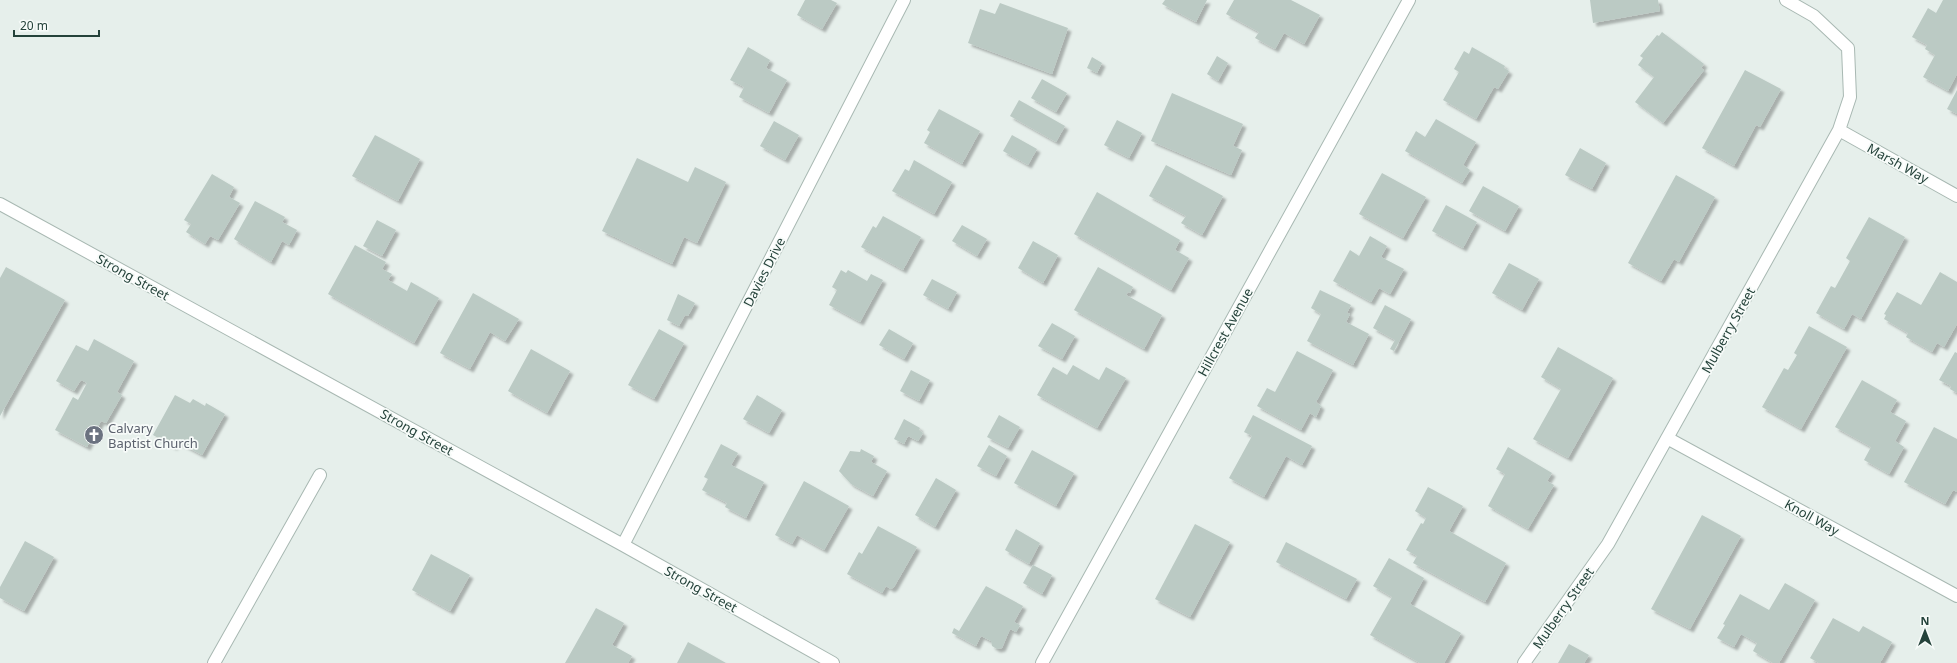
<svg xmlns="http://www.w3.org/2000/svg" width="1957" height="663" viewBox="0 0 1957 663" font-family="'Noto Sans',sans-serif">
<style>
.building{fill:#bbcac4;filter:url(#shadow)}
.lines{fill:none;stroke-linecap:round;stroke-linejoin:round}
.minor-casing{stroke:#a8b8b2;stroke-width:14}
.minor{stroke:#fff;stroke-width:12}
.labels{text-anchor:middle;dominant-baseline:central;stroke-width:3.5;stroke-linejoin:round;paint-order:stroke}
.street-label{font-size:13px;fill:#24423a;stroke:#f7fbf9}
.worship-label{font-size:13px;fill:#5b616d;stroke:#f7fbf9;text-anchor:start}
</style>
<defs>
<filter id="shadow"><feDropShadow dx="3.5" dy="3.5" stdDeviation="1" flood-color="#0004"/></filter>
</defs>
<rect width="100%" height="100%" fill="#e6efeb"/>
<path class="building" d="M 805,0 L 831,0 L 837,3 L 822,29 L 797,15 Z
M 1165,0 L 1207,0 L 1196,22 L 1162,4 Z
M 1234,0 L 1291,0 L 1320,15 L 1304,44 L 1284,33 L 1275,49 L 1255,38 L 1259,32 L 1226,14 Z
M 1590,0 L 1658,0 L 1660,11 L 1593,23 Z
M 1943,0 L 1957,0 L 1957,74 L 1948,91 L 1923,77 L 1935,55 L 1925,49 L 1927,45 L 1912,37 L 1928,8 L 1936,13 Z
M 1000,3 L 1068,28 L 1052,74 L 968,43 L 980,9 L 995,14 Z
M 1662,32 L 1704,64 L 1701,68 L 1704,70 L 1663,123 L 1635,102 L 1654,77 L 1638,65 L 1643,58 L 1640,56 L 1657,35 L 1659,36 Z
M 748,47 L 770,60 L 766,68 L 787,80 L 769,113 L 739,97 L 744,87 L 730,80 Z
M 1472,47 L 1505,66 L 1504,68 L 1509,71 L 1498,89 L 1494,87 L 1476,119 L 1443,100 L 1459,72 L 1454,69 L 1464,51 L 1469,54 Z
M 1217,56 L 1228,63 L 1218,81 L 1207,74 Z
M 1092,57 L 1102,63 L 1097,73 L 1087,68 Z
M 1745,70 L 1781,89 L 1760,127 L 1756,125 L 1734,166 L 1702,148 Z
M 1042,79 L 1067,93 L 1056,112 L 1031,98 Z
M 1957,90 L 1957,114 L 1947,109 Z
M 1172,93 L 1243,124 L 1233,146 L 1242,150 L 1231,175 L 1151,141 Z
M 1019,100 L 1065,126 L 1056,142 L 1010,116 Z
M 939,109 L 980,131 L 962,164 L 924,143 L 930,132 L 927,130 Z
M 1436,119 L 1476,142 L 1463,165 L 1470,170 L 1462,183 L 1405,151 L 1416,131 L 1425,137 Z
M 1117,120 L 1142,133 L 1129,158 L 1104,145 Z
M 774,121 L 799,135 L 785,160 L 760,146 Z
M 375,135 L 420,159 L 398,201 L 352,176 Z
M 1012,135 L 1037,149 L 1028,165 L 1003,151 Z
M 1580,148 L 1606,163 L 1592,189 L 1565,175 Z
M 637,158 L 688,182 L 695,167 L 726,182 L 697,243 L 684,237 L 672,264 L 602,231 Z
M 914,160 L 952,182 L 934,214 L 892,191 L 905,169 L 909,171 Z
M 1166,165 L 1223,196 L 1202,235 L 1181,223 L 1186,216 L 1149,196 Z
M 1382,173 L 1426,197 L 1403,238 L 1359,214 Z
M 212,174 L 234,187 L 229,197 L 240,203 L 218,240 L 210,236 L 205,244 L 186,232 L 191,224 L 184,220 Z
M 1676,175 L 1715,197 L 1679,262 L 1674,259 L 1661,281 L 1628,263 Z
M 1483,186 L 1519,206 L 1505,231 L 1469,211 Z
M 1097,192 L 1180,240 L 1175,250 L 1189,258 L 1171,290 L 1074,234 Z
M 255,201 L 285,217 L 282,222 L 297,230 L 289,245 L 282,241 L 271,262 L 234,239 Z
M 1446,205 L 1477,222 L 1463,248 L 1432,231 Z
M 883,216 L 921,237 L 903,270 L 861,247 L 873,226 L 876,228 Z
M 1869,217 L 1905,237 L 1861,319 L 1852,314 L 1844,329 L 1816,313 L 1831,286 L 1835,288 L 1850,261 L 1846,258 Z
M 377,220 L 396,230 L 382,256 L 363,246 Z
M 962,225 L 987,239 L 977,256 L 952,241 Z
M 1370,236 L 1387,246 L 1381,257 L 1404,269 L 1390,294 L 1379,288 L 1371,302 L 1333,281 L 1350,250 L 1359,256 Z
M 1033,241 L 1058,255 L 1043,283 L 1018,268 Z
M 355,245 L 386,262 L 382,269 L 392,274 L 388,280 L 407,291 L 411,282 L 439,298 L 414,343 L 328,294 Z
M 1509,263 L 1539,279 L 1522,310 L 1492,293 Z
M 6,267 L 65,300 L 0,416 L 0,278 Z
M 1098,267 L 1133,287 L 1130,293 L 1128,292 L 1126,295 L 1162,315 L 1144,349 L 1074,310 Z
M 841,270 L 846,273 L 848,270 L 867,281 L 871,274 L 883,280 L 860,322 L 829,305 L 837,290 L 832,287 Z
M 1940,272 L 1957,282 L 1957,324 L 1944,347 L 1937,343 L 1932,352 L 1906,337 L 1908,333 L 1884,319 L 1886,315 L 1884,314 L 1897,292 L 1921,305 Z
M 932,279 L 957,292 L 948,309 L 923,295 Z
M 1320,290 L 1351,305 L 1347,313 L 1350,314 L 1346,322 L 1369,334 L 1353,365 L 1307,341 L 1321,314 L 1311,308 Z
M 473,293 L 519,319 L 505,341 L 490,332 L 470,369 L 440,353 Z
M 678,294 L 695,303 L 688,316 L 685,315 L 679,326 L 667,320 Z
M 1385,305 L 1411,319 L 1394,351 L 1390,349 L 1395,340 L 1373,328 Z
M 1052,323 L 1075,336 L 1062,359 L 1038,346 Z
M 1809,326 L 1847,347 L 1801,429 L 1762,407 L 1784,368 L 1788,370 L 1797,355 L 1794,353 Z
M 659,329 L 684,343 L 654,399 L 628,385 Z
M 889,329 L 913,343 L 904,359 L 879,345 Z
M 94,339 L 134,361 L 117,392 L 122,395 L 106,423 L 101,421 L 87,447 L 55,430 L 73,397 L 78,400 L 87,383 L 81,380 L 74,391 L 56,381 L 76,345 L 88,351 Z
M 1558,347 L 1613,378 L 1568,458 L 1533,439 L 1561,389 L 1541,377 Z
M 531,349 L 570,371 L 547,413 L 508,391 Z
M 1297,351 L 1333,370 L 1316,402 L 1321,406 L 1316,417 L 1310,413 L 1301,430 L 1257,406 L 1267,388 L 1275,392 Z
M 1955,352 L 1957,353 L 1957,393 L 1950,389 L 1951,386 L 1939,380 Z
M 1073,365 L 1099,380 L 1106,367 L 1126,378 L 1097,428 L 1037,395 L 1053,367 L 1067,375 Z
M 911,370 L 930,380 L 919,401 L 900,391 Z
M 1862,380 L 1897,400 L 1890,412 L 1906,421 L 1895,441 L 1904,447 L 1889,474 L 1864,460 L 1871,447 L 1835,427 Z
M 175,395 L 190,403 L 193,399 L 205,406 L 206,403 L 225,414 L 202,455 L 176,441 L 174,447 L 153,435 Z
M 757,395 L 782,410 L 769,433 L 743,419 Z
M 999,415 L 1020,427 L 1008,448 L 987,437 Z
M 1253,415 L 1312,446 L 1302,465 L 1286,456 L 1264,497 L 1229,478 L 1252,436 L 1244,432 Z
M 904,419 L 920,428 L 919,430 L 923,433 L 918,441 L 908,436 L 904,444 L 894,439 Z
M 1934,427 L 1957,439 L 1957,492 L 1953,490 L 1945,504 L 1904,482 Z
M 721,444 L 738,453 L 731,465 L 764,482 L 746,518 L 725,507 L 727,503 L 702,490 L 708,479 L 704,477 Z
M 989,445 L 1007,456 L 996,476 L 977,466 Z
M 1508,447 L 1552,473 L 1547,481 L 1554,485 L 1528,529 L 1488,506 L 1505,474 L 1496,469 Z
M 861,449 L 874,456 L 871,462 L 887,471 L 873,496 L 851,484 L 839,471 L 850,451 L 860,452 Z
M 1032,450 L 1074,473 L 1056,506 L 1014,483 Z
M 936,478 L 956,490 L 935,527 L 915,515 Z
M 804,481 L 849,506 L 824,550 L 797,535 L 792,544 L 775,535 Z
M 1428,487 L 1463,506 L 1449,531 L 1506,563 L 1485,602 L 1413,563 L 1417,556 L 1406,550 L 1421,523 L 1423,524 L 1426,518 L 1415,511 Z
M 1702,515 L 1741,536 L 1690,629 L 1651,609 Z
M 1195,524 L 1230,542 L 1190,617 L 1155,599 Z
M 878,526 L 917,547 L 894,587 L 891,589 L 886,586 L 882,593 L 847,574 L 859,552 L 862,554 Z
M 1016,529 L 1040,543 L 1029,564 L 1005,550 Z
M 25,541 L 54,557 L 24,611 L 0,598 L 0,587 Z
M 1286,542 L 1357,579 L 1346,599 L 1276,562 Z
M 431,554 L 470,575 L 450,611 L 412,590 Z
M 1389,558 L 1424,578 L 1410,604 L 1461,633 L 1444,663 L 1420,663 L 1370,635 L 1392,597 L 1373,586 Z
M 1033,565 L 1052,575 L 1042,594 L 1023,583 Z
M 1785,583 L 1815,600 L 1779,663 L 1773,663 L 1753,651 L 1757,643 L 1741,634 L 1734,647 L 1717,638 L 1725,625 L 1723,624 L 1740,594 L 1769,610 Z
M 986,586 L 1023,606 L 1014,622 L 1020,625 L 1016,632 L 1010,629 L 1002,648 L 997,649 L 992,646 L 991,641 L 981,636 L 976,646 L 952,633 L 954,628 L 959,631 Z
M 596,608 L 624,623 L 612,645 L 632,656 L 628,663 L 565,663 Z
M 1833,618 L 1859,632 L 1863,626 L 1892,642 L 1880,663 L 1819,663 L 1810,658 Z
M 688,642 L 726,663 L 677,663 Z
M 1569,644 L 1589,655 L 1584,663 L 1558,663 Z"/>
<g class="lines">
<defs>
<path id="minor" d="M 1839,130 L 1957,196
M 0,204 L 623,545 L 833,663
M 1667,438 L 1957,596
M 623,545 L 904,0
M 214,663 L 320,475
M 1042,663 L 1409,0
M 1524,663 L 1608,544 L 1839,130 L 1850,97 L 1848,48 L 1814,16 L 1786,0"/>
</defs>
<use href="#minor" class="minor-casing"/>
<use href="#minor" class="minor"/>
</g>
<defs>
<symbol id="church-disc" viewBox="-11 -11 22 22"><circle r="9.5" fill="#6b7280" stroke="#f7fbf9"/><path d="M-1.2-6h2.4v3.5h3.3v2.4h-3.3V6h-2.4V-.1h-3.3v-2.4h3.3Z" fill="#fff"/></symbol>
</defs>
<g fill-rule="evenodd">
<use href="#church-disc" x="83" y="424" width="22" height="22"/>
</g>
<g class="labels">
<g class="street-label">
<text transform="translate(1898 163) rotate(29)">Marsh Way</text>
<text transform="translate(764 272) rotate(-63)">Davies Drive</text>
<text transform="translate(133 277) rotate(29)">Strong Street</text>
<text transform="translate(1728 330) rotate(-61)">Mulberry Street</text>
<text transform="translate(1225 332) rotate(-61)">Hillcrest Avenue</text>
<text transform="translate(417 432) rotate(29)">Strong Street</text>
<text transform="translate(1812 517) rotate(29)">Knoll Way</text>
<text transform="translate(701 589) rotate(29)">Strong Street</text>
<text transform="translate(1563 608) rotate(-55)">Mulberry Street</text>
</g>
<g class="worship-label">
<text x="108" y="428">Calvary<tspan x="108" dy="15">Baptist Church</tspan></text>
</g>
</g>
<g transform="translate(1925 631)" stroke="#f7fbf9" stroke-width="3" paint-order="stroke">
<path d="M0-3L7 15L0 10L-7 15Z" fill="#24423a"/>
<text y="-6" font-size="11" font-weight="bold" text-anchor="middle" fill="#24423a">N</text>
</g>
<path d="M14 30v6h85v-6" fill="none" stroke="#24423a" stroke-width="2"/>
<text x="20" y="30" font-size="12" fill="#24423a" stroke="#f7fbf9" stroke-width="3" paint-order="stroke">20 m</text>
</svg>
